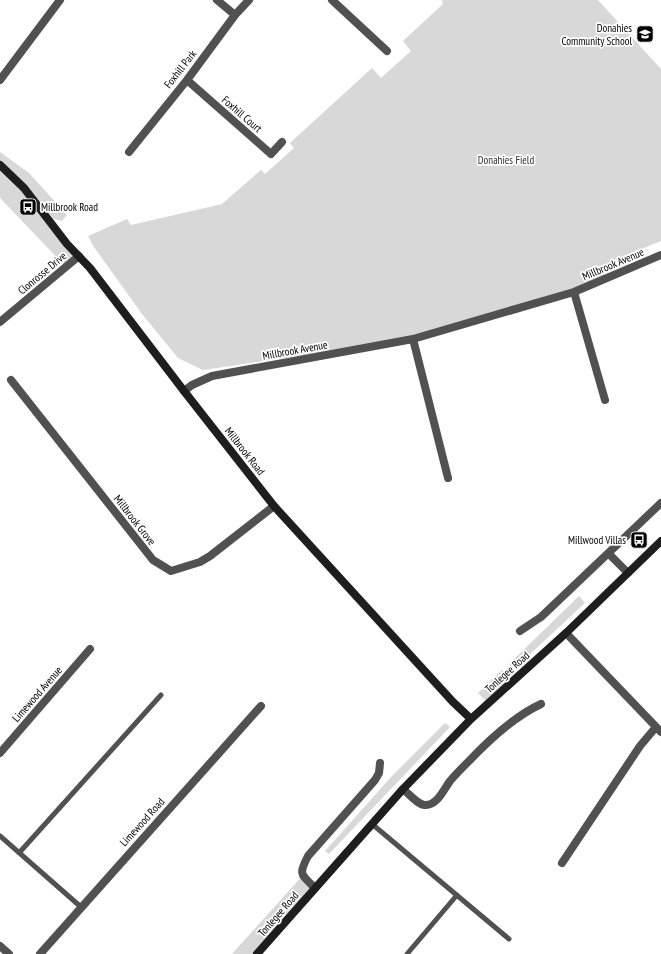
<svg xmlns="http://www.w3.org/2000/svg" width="661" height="954" viewBox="0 0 661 954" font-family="'PT Sans Narrow',sans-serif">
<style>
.green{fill:#d8d8d8}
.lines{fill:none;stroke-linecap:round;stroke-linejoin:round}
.lane{stroke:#515151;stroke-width:5}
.street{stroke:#515151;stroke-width:8}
.secondary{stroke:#1e1e1e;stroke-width:8}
.labels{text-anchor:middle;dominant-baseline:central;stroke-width:3.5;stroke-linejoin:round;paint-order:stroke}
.poi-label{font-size:11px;fill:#000;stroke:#fff;text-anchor:end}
.street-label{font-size:11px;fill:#000;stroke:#fff}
.park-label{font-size:11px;fill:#2f2f2f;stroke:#fff}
</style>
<rect width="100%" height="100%" fill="#fff"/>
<path class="green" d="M 442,0 L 598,0 L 661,69 L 661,241 L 610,262 L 601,280 L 414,339 L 203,370 L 178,358 L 142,314 L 94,247 L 88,236 L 127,219 L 131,225 L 222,204 L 261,170 L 265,174 L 294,148 L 290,143 L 372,68 L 381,78 L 411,51 L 403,41 L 443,4 Z
M 0,152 L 29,173 L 67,215 L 62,221 L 54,219 L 27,189 L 79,256 L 66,267 L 0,198 Z
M 579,596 L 585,603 L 513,670 L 509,664 Z
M 502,670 L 512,680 L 488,703 L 478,693 Z
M 445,723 L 450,727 L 329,854 L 325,851 L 392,776 Z
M 305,873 L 313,890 L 257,954 L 232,954 Z"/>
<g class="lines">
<path class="lane" d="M 372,824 L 509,939
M 0,836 L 81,907
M 19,853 L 161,695
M 407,954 L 457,895"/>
<path class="street" d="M 217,0 L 235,15
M 332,0 L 387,51
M 0,80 L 60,0
M 187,80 L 271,154 L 282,142
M 129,152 L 187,80 L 235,15 L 249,0
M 574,292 L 605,400
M 0,322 L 79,256
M 413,339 L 448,478
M 11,380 L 153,560 L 171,571 L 200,562 L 210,556 L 274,506
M 184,391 L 192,385 L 212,376 L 413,339 L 574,292 L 661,255
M 609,554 L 628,573
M 520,631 L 541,617 L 661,503
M 566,633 L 661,732
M 0,753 L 90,649
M 403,789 C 409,794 418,805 425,805 C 437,806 444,789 450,781 C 456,774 463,767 469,761 C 489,740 515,716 541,704
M 562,863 L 640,746 L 656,727
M 315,888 C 301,874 298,875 308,856 L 375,780 L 379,773 L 380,763
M 0,946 L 9,954
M 40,954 L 261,706"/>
<path class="secondary" d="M 0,165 L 24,188 L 67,244 L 90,268 L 184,391 L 274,506 L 453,702 L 471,719
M 257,954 L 403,789 L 471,719 L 566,633 L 661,541"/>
</g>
<defs>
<symbol id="school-square" viewBox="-11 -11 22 22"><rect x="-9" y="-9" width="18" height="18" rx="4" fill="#000" stroke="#fff"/><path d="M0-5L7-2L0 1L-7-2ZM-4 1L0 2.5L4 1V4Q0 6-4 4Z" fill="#fff"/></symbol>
<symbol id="bus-square" viewBox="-11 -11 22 22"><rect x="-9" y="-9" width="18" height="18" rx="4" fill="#000" stroke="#fff"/><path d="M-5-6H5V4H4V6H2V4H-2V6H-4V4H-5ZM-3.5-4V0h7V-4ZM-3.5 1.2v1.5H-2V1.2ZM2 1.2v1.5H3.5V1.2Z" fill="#fff"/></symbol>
</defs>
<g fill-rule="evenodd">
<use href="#school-square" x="635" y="24" width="20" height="20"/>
<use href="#bus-square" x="18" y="197" width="20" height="20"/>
<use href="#bus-square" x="629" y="530" width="20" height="20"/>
</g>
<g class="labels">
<g class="poi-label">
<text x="632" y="28">Donahies<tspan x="632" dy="13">Community School</tspan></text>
<text x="41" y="207" text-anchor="start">Millbrook Road</text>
<text x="626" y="540">Millwood Villas</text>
</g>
<g class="street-label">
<text transform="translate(180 69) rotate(-52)">Foxhill Park</text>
<text transform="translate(242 114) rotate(41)">Foxhill Court</text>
<text transform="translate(613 264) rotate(-23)">Millbrook Avenue</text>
<text transform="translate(42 273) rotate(-40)">Clonrosse Drive</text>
<text transform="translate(295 350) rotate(-10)">Millbrook Avenue</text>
<text transform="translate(245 451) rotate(52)">Millbrook Road</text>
<text transform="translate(135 520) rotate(52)">Millbrook Grove</text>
<text transform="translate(507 672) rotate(-42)">Tonlegee Road</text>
<text transform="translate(37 694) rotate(-49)">Limewood Avenue</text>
<text transform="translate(142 822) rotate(-48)">Limewood Road</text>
<text transform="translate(278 914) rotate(-49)">Tonlegee Road</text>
</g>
<g class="park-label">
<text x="506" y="160">Donahies Field</text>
</g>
</g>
</svg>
